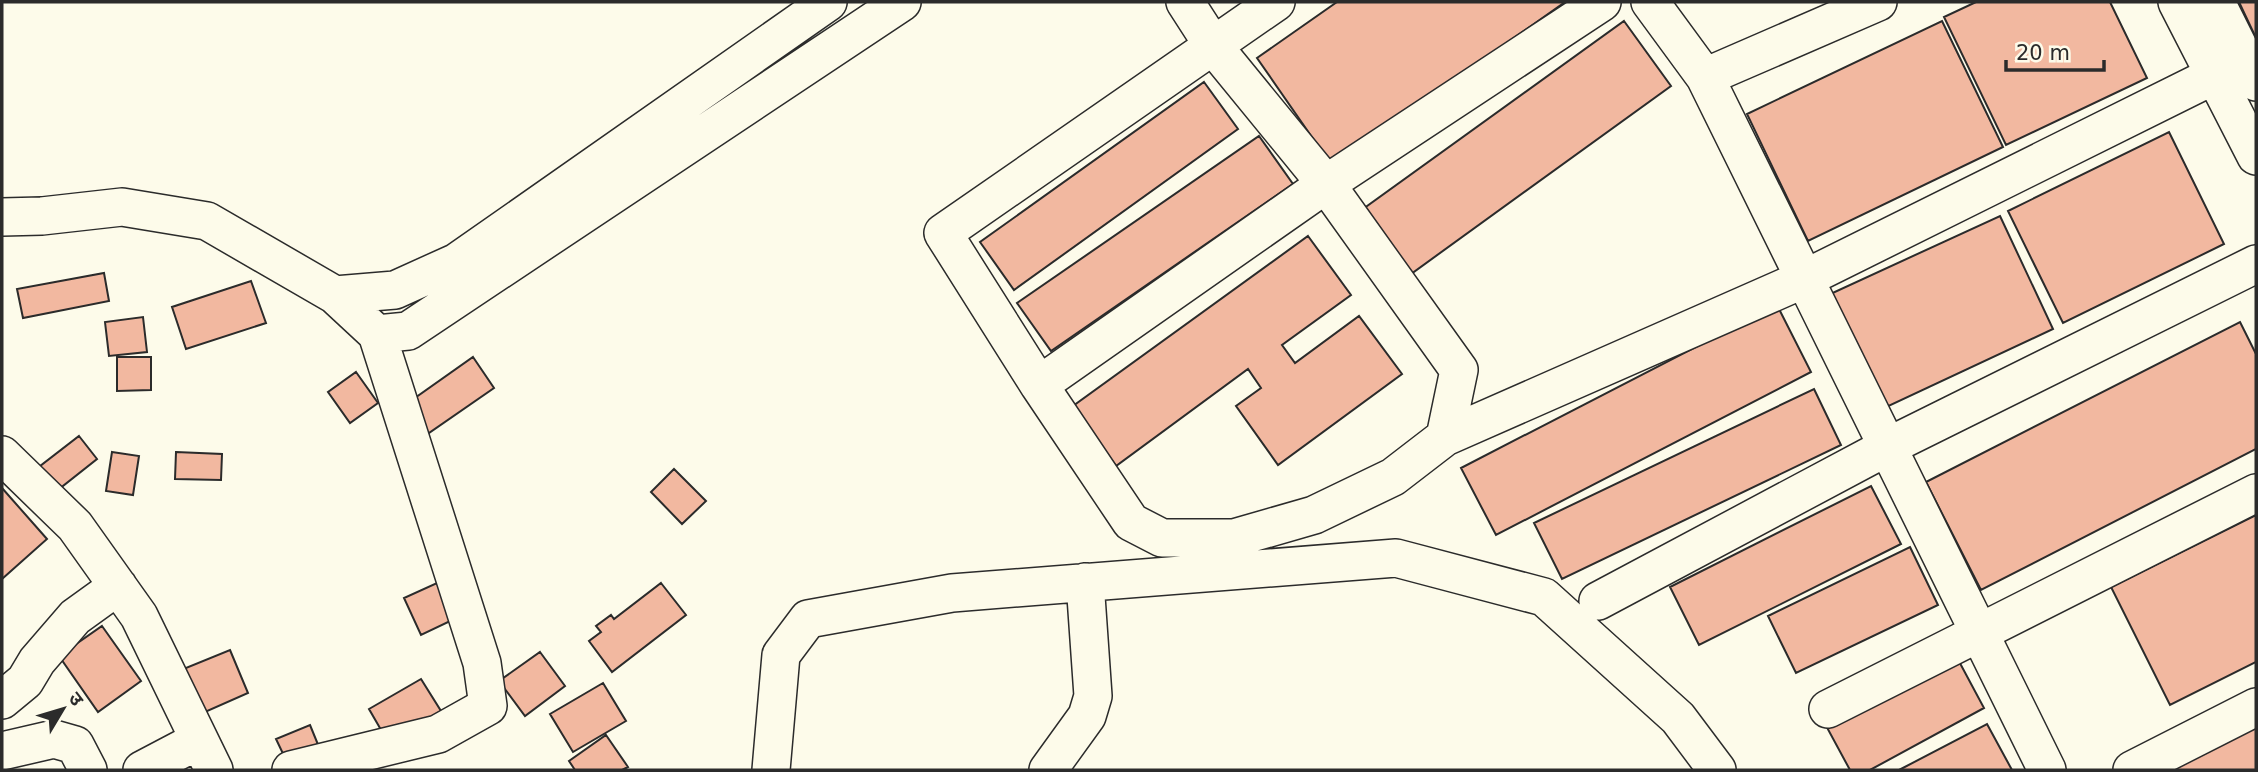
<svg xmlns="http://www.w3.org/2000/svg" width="2258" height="772" viewBox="0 0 2258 772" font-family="'DejaVu Sans','Noto Sans Devanagari',sans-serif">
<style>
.building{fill:#f2b8a0;stroke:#2b2b2b;stroke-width:2}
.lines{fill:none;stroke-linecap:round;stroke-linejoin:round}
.minor-casing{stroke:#2b2b2b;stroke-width:40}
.minor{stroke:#fdfbea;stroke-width:37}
</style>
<rect width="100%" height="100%" fill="#fdfbea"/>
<path class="building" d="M 1337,2 L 1565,2 L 1332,166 L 1257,58 Z
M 1976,2 L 2110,2 L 2147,78 L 2006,145 L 1944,17 Z
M 2239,2 L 2256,2 L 2256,38 Z
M 1624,21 L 1671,86 L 1411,274 L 1363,209 Z
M 1942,21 L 2003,147 L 1808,241 L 1747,114 Z
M 1204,82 L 1238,129 L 1014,290 L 980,242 Z
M 2169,132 L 2224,244 L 2063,323 L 2008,211 Z
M 1259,136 L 1293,184 L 1051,351 L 1017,303 Z
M 2000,216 L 2053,329 L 1880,410 L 1826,296 Z
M 1308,236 L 1351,295 L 1282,345 L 1295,363 L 1359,316 L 1402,374 L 1278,465 L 1236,406 L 1261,388 L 1248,369 L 1116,466 L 1073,406 Z
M 104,273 L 109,301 L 23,318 L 17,289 Z
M 251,281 L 266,323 L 186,349 L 172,307 Z
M 1777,305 L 1811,372 L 1496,535 L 1461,468 Z
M 143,317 L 147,352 L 109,356 L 105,322 Z
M 2240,322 L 2256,354 L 2256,449 L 1981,590 L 1926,482 Z
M 117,357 L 151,357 L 151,390 L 117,391 Z
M 473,357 L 494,388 L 426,435 L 405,405 Z
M 356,372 L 378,403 L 350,423 L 328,392 Z
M 1814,389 L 1841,445 L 1562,579 L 1534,523 Z
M 79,436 L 97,459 L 54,493 L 35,470 Z
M 112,452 L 139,456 L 133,495 L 106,491 Z
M 176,452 L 222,454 L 221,480 L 175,479 Z
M 674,469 L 706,501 L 682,524 L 651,492 Z
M 1871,486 L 1901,544 L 1699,645 L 1670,587 Z
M 2,488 L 47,539 L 2,579 Z
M 2256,515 L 2256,662 L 2170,705 L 2111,587 Z
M 1910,547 L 1938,605 L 1796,673 L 1768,616 Z
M 448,578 L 465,614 L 421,635 L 404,598 Z
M 661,583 L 686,615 L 612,672 L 589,641 L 601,632 L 596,626 L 611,615 L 614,619 Z
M 102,626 L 141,681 L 98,712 L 59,656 Z
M 230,650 L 248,693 L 196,716 L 176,672 Z
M 540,652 L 565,686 L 525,716 L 499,681 Z
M 1954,652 L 1984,708 L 1870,770 L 1850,770 L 1824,722 Z
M 421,679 L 441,711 L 388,742 L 369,709 Z
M 603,683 L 626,721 L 573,752 L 550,714 Z
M 1987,724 L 2012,770 L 1899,770 Z
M 310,725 L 319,747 L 286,760 L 276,739 Z
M 2256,726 L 2256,770 L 2164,770 Z
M 606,735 L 628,767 L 622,770 L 575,770 L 569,761 Z"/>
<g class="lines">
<defs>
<path id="minor" d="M 1185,2 L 1214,47 L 1326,184 L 1459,370 L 1445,437
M 1276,2 L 943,233 L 1039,385 L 1131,522 L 1162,538 L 1234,538 L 1314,515 L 1393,477 L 1445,437 L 1804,279 L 2245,60
M 1650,2 L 1705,77 L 2047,770
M 2177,2 L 2256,156
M 2216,2 L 2256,82
M 1705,77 L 1878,2
M 2,217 L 42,216 L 122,207 L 207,221 L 335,295 L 377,334 L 408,331 L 902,2
M 335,295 L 395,290 L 457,262 L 828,2
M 1039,385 L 1326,184 L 1602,2
M 2,455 L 75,526 L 139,616 L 214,770
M 1598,601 L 1887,447 L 2256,264
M 2,700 L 25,681 L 37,661 L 75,617 L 118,586
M 1828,709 L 2256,493
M 2,751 L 54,739 L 75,745 L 88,770
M 142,770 L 199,740
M 291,770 L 438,734 L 488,706 L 482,663 L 377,334
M 771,770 L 781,655 L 808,619 L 952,593 L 1396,558 L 1544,597 L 1678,718 L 1717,770
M 1048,770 L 1087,716 L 1093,696 L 1085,582
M 2132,770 L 2256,707"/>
</defs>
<use href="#minor" class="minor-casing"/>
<use href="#minor" class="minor"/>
</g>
<rect width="2258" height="772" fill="none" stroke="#2b2b2b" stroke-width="7"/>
<g transform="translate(63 709) rotate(52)" stroke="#fdfbea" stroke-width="5" paint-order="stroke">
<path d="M0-5L12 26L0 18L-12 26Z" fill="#2b2b2b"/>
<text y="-10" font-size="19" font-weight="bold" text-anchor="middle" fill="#2b2b2b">उ</text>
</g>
<path d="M2006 60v10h98v-10" fill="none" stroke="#2b2b2b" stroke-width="3.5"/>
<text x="2016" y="60" font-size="21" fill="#2b2b2b" stroke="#fdfbea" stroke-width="5" paint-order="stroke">20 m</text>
</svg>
